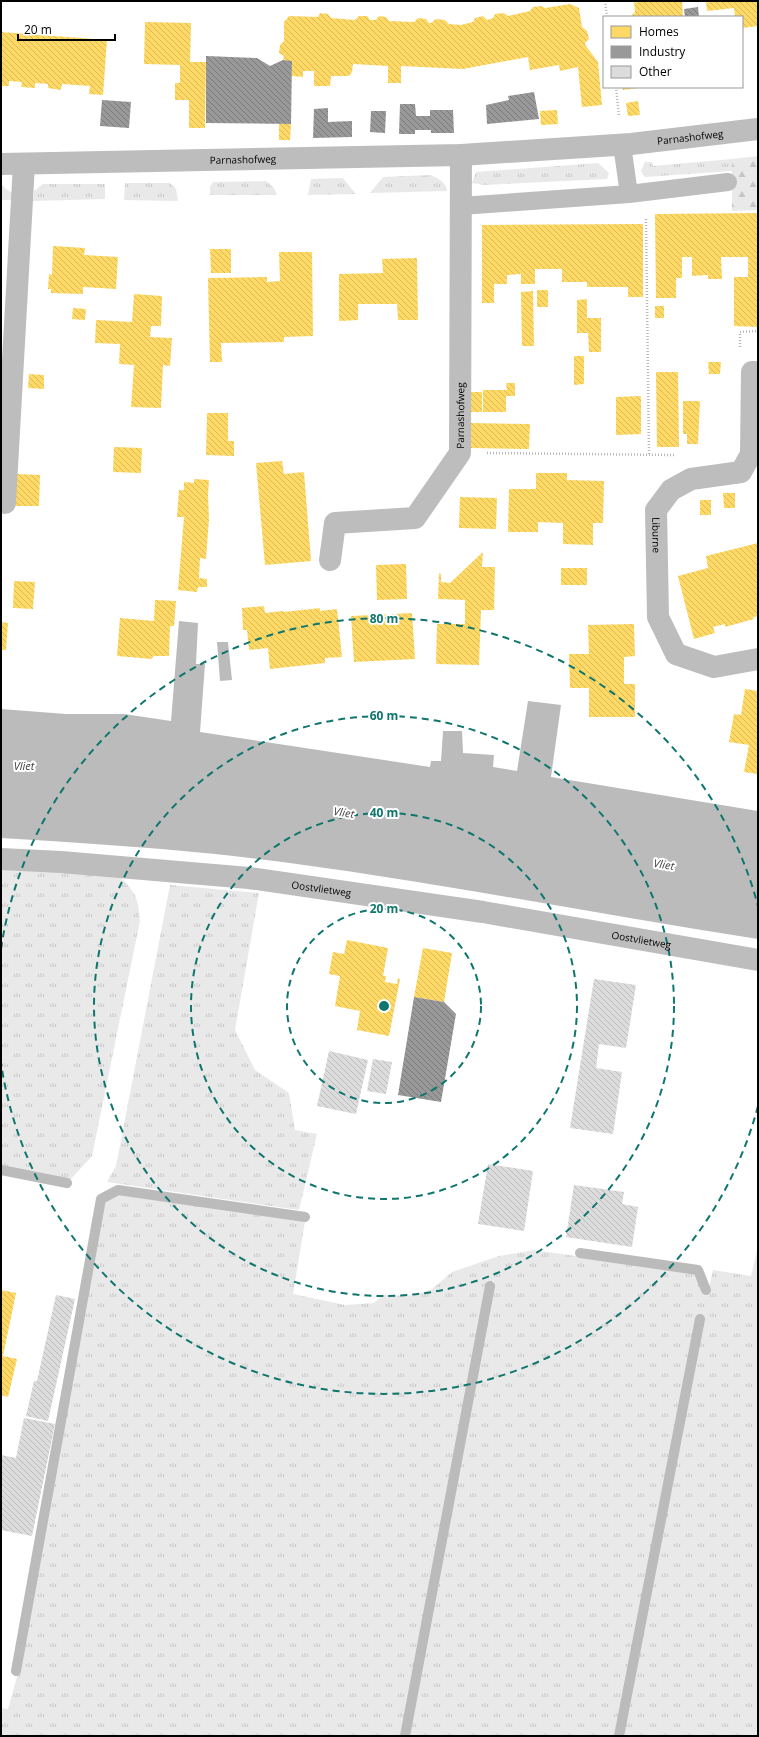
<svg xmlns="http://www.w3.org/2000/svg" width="759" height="1737" viewBox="0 0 759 1737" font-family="'Open Sans',sans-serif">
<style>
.grass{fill:url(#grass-tufts)}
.forest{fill:url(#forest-firs)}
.water{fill:#bbb}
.homes{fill:url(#homes-back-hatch)}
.industry{fill:url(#industry-back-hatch)}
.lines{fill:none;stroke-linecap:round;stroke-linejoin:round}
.stream{stroke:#bbb;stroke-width:10}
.building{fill:url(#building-back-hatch)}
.path{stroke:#b8b8b8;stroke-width:2.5;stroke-dasharray:1 2;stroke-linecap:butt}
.lane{stroke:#bdbdbd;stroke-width:18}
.street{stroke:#bdbdbd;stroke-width:22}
.ring{fill:none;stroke:#0f766e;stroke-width:2;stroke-dasharray:7 5}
.labels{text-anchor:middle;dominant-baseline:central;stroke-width:4;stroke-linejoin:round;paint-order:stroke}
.street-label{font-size:10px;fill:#000;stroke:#fff}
.water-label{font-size:11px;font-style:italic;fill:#3f3f3f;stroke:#fff}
.centre{fill:#0f766e;stroke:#fff;stroke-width:2}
.ring-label{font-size:12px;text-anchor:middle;font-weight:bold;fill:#0f766e;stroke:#fff;stroke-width:4;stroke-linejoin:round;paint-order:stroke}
</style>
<defs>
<pattern id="grass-tufts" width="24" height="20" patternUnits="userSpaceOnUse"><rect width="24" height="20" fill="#e9e9e9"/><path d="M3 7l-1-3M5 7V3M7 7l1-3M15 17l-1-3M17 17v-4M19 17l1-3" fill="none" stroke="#c6c6c6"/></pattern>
<pattern id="forest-firs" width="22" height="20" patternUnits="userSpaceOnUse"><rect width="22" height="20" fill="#e9e9e9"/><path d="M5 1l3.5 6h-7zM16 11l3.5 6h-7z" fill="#c6c6c6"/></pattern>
<pattern id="homes-back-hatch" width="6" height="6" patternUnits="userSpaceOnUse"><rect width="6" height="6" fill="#ffd966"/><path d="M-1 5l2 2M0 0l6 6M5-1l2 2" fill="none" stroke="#d9b857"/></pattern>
<pattern id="industry-back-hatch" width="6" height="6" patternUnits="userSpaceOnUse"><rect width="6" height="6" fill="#999"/><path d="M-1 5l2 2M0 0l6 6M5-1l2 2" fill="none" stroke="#7a7a7a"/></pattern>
<pattern id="building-back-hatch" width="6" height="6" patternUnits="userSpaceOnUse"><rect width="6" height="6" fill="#dcdcdc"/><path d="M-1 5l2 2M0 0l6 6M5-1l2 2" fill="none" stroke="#bbb"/></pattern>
</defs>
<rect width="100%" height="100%" fill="#fff"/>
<path class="grass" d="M 732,159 L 732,171 L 645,177 L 641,171 L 645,162 L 652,162 L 653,166 Z
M 598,163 L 609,173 L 607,179 L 484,185 L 472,183 L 476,172 Z
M 431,175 C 439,179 446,182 447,191 L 370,193 L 383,177 Z
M 343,178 L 356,194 L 308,195 L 311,179 Z
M 266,181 L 274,188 L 277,195 L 210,195 L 210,187 L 213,182 Z
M 125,183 L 170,183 L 176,189 L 178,201 L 124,200 Z
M 43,184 L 105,184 L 105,199 L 33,201 L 34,191 Z
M 1,185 L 12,193 L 15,200 L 1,200 Z
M 1,868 L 119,876 C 136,893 138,897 140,921 L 92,1156 L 70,1180 L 1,1166 Z
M 170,885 L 259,893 L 235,1030 L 255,1070 L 289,1093 L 295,1130 L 317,1134 L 299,1210 L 107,1182 L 116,1166 Z
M 119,1194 L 305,1221 L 293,1294 L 345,1305 L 374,1303 L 383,1295 L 408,1296 L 431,1290 L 452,1272 L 499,1256 L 534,1250 L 695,1273 L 707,1296 L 713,1270 L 751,1276 L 758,1247 L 758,1736 L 407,1736 L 494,1280 L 486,1288 L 460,1434 L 403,1736 L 1,1736 L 1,1708 L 8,1709 L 18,1673 L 103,1202 Z"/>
<path class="forest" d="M 758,156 L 758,210 L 732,211 L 732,159 Z"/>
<path class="water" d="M 179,621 L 198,623 L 196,664 L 205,664 L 200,732 L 430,767 L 431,761 L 441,761 L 443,731 L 462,731 L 463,753 L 494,755 L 493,767 L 517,771 L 528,701 L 561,705 L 551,777 L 758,811 L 758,939 C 577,911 397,874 215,854 C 144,847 73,842 1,838 L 1,709 L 66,714 L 124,714 L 171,721 Z
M 217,642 L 228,642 L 232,680 L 220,681 Z"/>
<path class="homes" d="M 634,1 L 682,1 L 683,17 L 630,17 L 635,12 Z
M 706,1 L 758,1 L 758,26 L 742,28 L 742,17 L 735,17 L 734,8 L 707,11 Z
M 570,4 L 579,8 L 582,27 L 587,31 L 589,39 L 585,43 L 586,46 L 598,62 L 602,105 L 582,107 L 578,67 L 560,71 L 559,65 L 530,70 L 528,57 L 463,69 L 401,66 L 401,83 L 388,83 L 388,66 L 353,64 L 352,72 L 349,76 L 331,76 L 330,86 L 314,86 L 314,71 L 303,71 L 303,77 L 292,76 L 292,62 L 283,60 L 284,56 L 279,53 L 280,45 L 284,41 L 284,22 L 289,16 L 318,17 L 320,13 L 328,14 L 331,18 L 355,20 L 359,16 L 367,16 L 370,20 L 376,20 L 379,16 L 386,17 L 389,21 L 414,22 L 418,18 L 426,19 L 429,23 L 431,23 L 436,19 L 445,20 L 449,24 L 461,25 L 473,22 L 475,18 L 483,16 L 487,20 L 493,18 L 495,14 L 504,13 L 508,16 L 530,11 L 533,7 L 541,6 L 545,8 Z
M 145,22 L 191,23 L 190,62 L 206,62 L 205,128 L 189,128 L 189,100 L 175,100 L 175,83 L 180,83 L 180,65 L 144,64 Z
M 1,32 L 107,40 L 103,95 L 89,94 L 90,86 L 62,84 L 61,90 L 48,88 L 48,84 L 35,83 L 35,88 L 21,87 L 22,82 L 9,81 L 9,86 L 1,86 Z
M 622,87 L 638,87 L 638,88 L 623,90 Z
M 638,101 L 640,115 L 628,116 L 626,103 Z
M 557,110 L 558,124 L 541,125 L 540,111 Z
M 279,124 L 291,124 L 290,140 L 279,140 Z
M 758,213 L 758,327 L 734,326 L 734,277 L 748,277 L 748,257 L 721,257 L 722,279 L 708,279 L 708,275 L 692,276 L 692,257 L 682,257 L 682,278 L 676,278 L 676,298 L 656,298 L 655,214 Z
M 643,224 L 643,297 L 628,297 L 628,287 L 587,287 L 587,282 L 562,282 L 562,269 L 535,269 L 535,284 L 521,284 L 521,274 L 507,275 L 507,284 L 494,284 L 494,303 L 482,303 L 482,225 Z
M 53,246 L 85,248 L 84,255 L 118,257 L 116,289 L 83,287 L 83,294 L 51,293 L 51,289 L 48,289 L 49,274 L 52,275 Z
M 210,249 L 231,249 L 231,273 L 211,273 Z
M 279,252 L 312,252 L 313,336 L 284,337 L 284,342 L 221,343 L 222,362 L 210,362 L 208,278 L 267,277 L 267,282 L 280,281 Z
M 417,258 L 418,320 L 398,320 L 397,304 L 358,304 L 358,320 L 339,321 L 339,274 L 383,273 L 382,259 Z
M 537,290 L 548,290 L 548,307 L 537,307 Z
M 533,291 L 534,346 L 522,346 L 521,292 Z
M 134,294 L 162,296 L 161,326 L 151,326 L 150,337 L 172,338 L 170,366 L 163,365 L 161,408 L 131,407 L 134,365 L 119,364 L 120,344 L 95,343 L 96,320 L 132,322 Z
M 587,299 L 587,318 L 601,318 L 601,352 L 589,352 L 588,333 L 577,333 L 577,300 Z
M 655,306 L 664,306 L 664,318 L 655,318 Z
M 73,308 L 86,309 L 85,320 L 72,319 Z
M 574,356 L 584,356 L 584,384 L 574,385 Z
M 708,362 L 721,362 L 720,374 L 709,374 Z
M 656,372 L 678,372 L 679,447 L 657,447 Z
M 29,374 L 44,375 L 44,389 L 28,388 Z
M 506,383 L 515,383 L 515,396 L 506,396 L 506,412 L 483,412 L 483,390 L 507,390 Z
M 470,392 L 482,392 L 482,412 L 470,412 Z
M 641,396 L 641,434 L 616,435 L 616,397 Z
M 683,401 L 700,401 L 698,444 L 687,444 L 687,434 L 683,434 Z
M 207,413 L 228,413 L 228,441 L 234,441 L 234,456 L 206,455 Z
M 471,423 L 530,424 L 529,449 L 471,448 Z
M 114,447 L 142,448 L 141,473 L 113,472 Z
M 282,461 L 284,474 L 304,472 L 311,561 L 265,565 L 256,463 Z
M 536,473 L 567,473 L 567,480 L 604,481 L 603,523 L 593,523 L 593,545 L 563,544 L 563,523 L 538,522 L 538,532 L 508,532 L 509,489 L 536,489 Z
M 16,474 L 40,475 L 39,506 L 15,506 Z
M 194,479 L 209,480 L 208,495 L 209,519 L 206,559 L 200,558 L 199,578 L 207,579 L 207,587 L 198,587 L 197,592 L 178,590 L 184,517 L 177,517 L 179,490 L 184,490 L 184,482 L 194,483 Z
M 723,493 L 735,493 L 735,508 L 724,508 Z
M 460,497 L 497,498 L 496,529 L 459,528 Z
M 700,500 L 711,500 L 711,515 L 700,515 Z
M 758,543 L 758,616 L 753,617 L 754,619 L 725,627 L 725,624 L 713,627 L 715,633 L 694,639 L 678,576 L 708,568 L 706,556 Z
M 483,552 L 482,567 L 495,567 L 494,610 L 481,610 L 479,665 L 436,664 L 437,624 L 465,624 L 465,600 L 438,599 L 439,573 L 441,574 L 441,582 L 450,583 Z
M 406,564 L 407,599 L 377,600 L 376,565 Z
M 561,568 L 587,568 L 587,585 L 561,585 Z
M 14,581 L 35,582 L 33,609 L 13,608 Z
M 155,600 L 176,601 L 174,626 L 170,626 L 169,656 L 153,656 L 152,659 L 117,656 L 120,618 L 154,621 Z
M 264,606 L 265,613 L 282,611 L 282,610 L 283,612 L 302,610 L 302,608 L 303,610 L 320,608 L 320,611 L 337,609 L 342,657 L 325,658 L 325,663 L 270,669 L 268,648 L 249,650 L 247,630 L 243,630 L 242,608 Z
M 412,613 L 415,659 L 354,662 L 351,616 Z
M 1,622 L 8,623 L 6,650 L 1,650 Z
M 634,624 L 635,656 L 624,657 L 624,684 L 635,684 L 635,717 L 589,717 L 589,688 L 570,688 L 569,654 L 589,654 L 588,625 Z
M 745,689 L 758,691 L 758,774 L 744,772 L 749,745 L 729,742 L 734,714 L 741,715 Z
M 347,940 L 388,948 L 383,976 L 386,976 L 385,982 L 397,984 L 398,978 L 400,979 L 389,1036 L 357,1030 L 360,1011 L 335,1006 L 340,976 L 329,974 L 333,952 L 344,954 Z
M 423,948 L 452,953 L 444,1002 L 414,997 Z
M 1,1290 L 16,1293 L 3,1356 L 17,1359 L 8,1397 L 1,1395 Z"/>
<path class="industry" d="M 698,7 L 699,17 L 685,17 L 684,9 Z
M 206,56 L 257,58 L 270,66 L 283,60 L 292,61 L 291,124 L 206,123 Z
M 534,92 L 539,119 L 487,124 L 486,105 L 509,100 L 508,96 Z
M 102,100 L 131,102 L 129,128 L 100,126 Z
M 400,104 L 415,104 L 416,116 L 430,116 L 430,110 L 453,110 L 454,133 L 431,133 L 431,130 L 415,130 L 415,134 L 399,134 Z
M 328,108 L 328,122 L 352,121 L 352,137 L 313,138 L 314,109 Z
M 371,111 L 386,111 L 385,133 L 370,132 Z
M 414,997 L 444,1002 L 456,1014 L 441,1102 L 398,1095 Z"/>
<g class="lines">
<path class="stream" d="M 1,1170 L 67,1183
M 580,1253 L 698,1270 L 706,1290
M 16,1671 L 101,1199 L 118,1190 L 305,1217
M 405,1736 L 490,1286
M 619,1736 L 700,1319"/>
</g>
<path class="building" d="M 594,979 L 636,985 L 626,1048 L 599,1044 L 596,1068 L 622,1072 L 613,1134 L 570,1128 Z
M 329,1051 L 368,1060 L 356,1114 L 317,1106 Z
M 373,1059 L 392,1062 L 386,1094 L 367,1091 Z
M 488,1164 L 533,1171 L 524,1231 L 478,1224 Z
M 574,1185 L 624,1192 L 622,1204 L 638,1207 L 632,1247 L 566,1237 Z
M 56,1295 L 75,1299 L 48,1421 L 26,1416 L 34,1381 L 37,1381 Z
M 24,1418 L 55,1424 L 32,1536 L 1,1530 L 1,1455 L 16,1458 Z"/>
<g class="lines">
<path class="path" d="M 605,1 L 607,17
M 616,87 L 619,116
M 646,219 L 649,454
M 740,347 L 740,332 L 758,331
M 487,453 L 674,455"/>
<path class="lane" d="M 622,145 L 629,194
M 461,206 L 629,194 L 728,182"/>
<g class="street">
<path id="s1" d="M 1,164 L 461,155 L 631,144 L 758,129"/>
<path id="s2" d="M 758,372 L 752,372 L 751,454 L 741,472 L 691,479 L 671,490 L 656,510 L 658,617 L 676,654 L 714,667 L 758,659"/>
<path d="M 5,503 L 24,164"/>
<path id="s3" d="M 330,560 L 335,523 L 415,518 L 460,453 L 461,155"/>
<path id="s4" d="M 1,859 L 61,862 L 249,878 L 483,912 L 758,960"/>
</g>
</g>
<g class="ring">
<circle cx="384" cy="1006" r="97"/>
<circle cx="384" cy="1006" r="193"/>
<circle cx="384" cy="1006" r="290"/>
<path d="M758 1106A387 387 0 0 1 1 1063M1 949A387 387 0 0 1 758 906"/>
</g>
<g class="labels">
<g class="street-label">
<text stroke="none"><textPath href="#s1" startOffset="690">Parnashofweg</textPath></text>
<text stroke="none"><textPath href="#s1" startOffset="242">Parnashofweg</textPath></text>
<text stroke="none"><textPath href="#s3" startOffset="234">Parnashofweg</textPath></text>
<text stroke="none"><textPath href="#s2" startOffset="232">Liburne</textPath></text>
<text stroke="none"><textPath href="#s4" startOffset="322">Oostvlietweg</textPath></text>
<text stroke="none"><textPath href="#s4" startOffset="646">Oostvlietweg</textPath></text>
</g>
<g class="water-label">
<text x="24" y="765">Vliet</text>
<text transform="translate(344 812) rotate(9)">Vliet</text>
<text transform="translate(664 864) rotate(9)">Vliet</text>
</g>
</g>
<circle cx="384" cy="1006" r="6" class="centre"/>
<g class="ring-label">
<text x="384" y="623">80 m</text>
<text x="384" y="720">60 m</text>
<text x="384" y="817">40 m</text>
<text x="384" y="913">20 m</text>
</g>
<rect width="759" height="1737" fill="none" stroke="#000000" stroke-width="4"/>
<rect x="603" y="16" width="140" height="72" fill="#ffffff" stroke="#999999"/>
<rect x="611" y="26" width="20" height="12" fill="#ffd966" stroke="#999999"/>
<text x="639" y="36" font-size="12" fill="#000000">Homes</text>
<rect x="611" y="46" width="20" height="12" fill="#999999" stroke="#999999"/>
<text x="639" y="56" font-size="12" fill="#000000">Industry</text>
<rect x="611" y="66" width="20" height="12" fill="#dcdcdc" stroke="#999999"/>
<text x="639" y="76" font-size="12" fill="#000000">Other</text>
<path d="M18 34v6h97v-6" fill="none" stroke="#000000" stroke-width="2"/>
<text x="24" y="34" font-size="12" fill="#000000" stroke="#ffffff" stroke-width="3" paint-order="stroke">20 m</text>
</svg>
